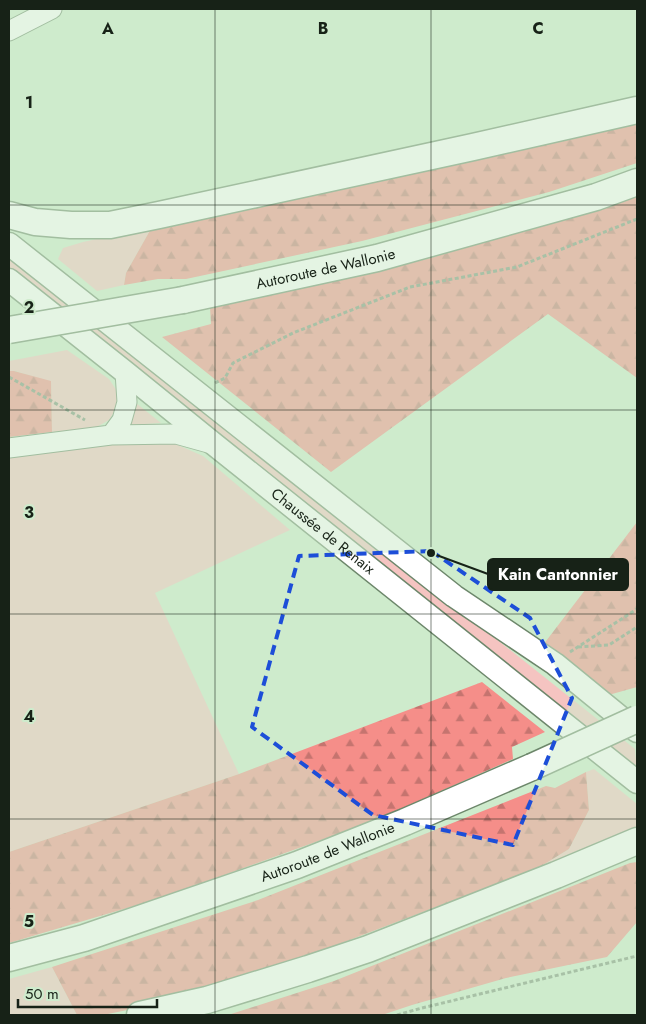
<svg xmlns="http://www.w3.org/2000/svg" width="646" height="1024" viewBox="0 0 646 1024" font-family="Jost,sans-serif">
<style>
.grass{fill:#f5c4c1}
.forest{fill:url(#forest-firs)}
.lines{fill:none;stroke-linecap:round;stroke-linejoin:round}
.minor-casing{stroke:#6d876b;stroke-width:21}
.major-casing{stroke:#6d876b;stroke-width:25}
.highway-casing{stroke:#6d876b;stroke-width:29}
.path{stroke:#7a8e79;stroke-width:3;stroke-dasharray:4 2.5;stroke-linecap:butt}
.minor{stroke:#fff;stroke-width:19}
.major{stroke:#fff;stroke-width:22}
.highway{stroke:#fff;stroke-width:26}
.highway-bridge-casing{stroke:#6d876b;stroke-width:29;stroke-linecap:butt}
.highway-bridge{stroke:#fff;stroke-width:26}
.marked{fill:none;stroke:#1d4ed8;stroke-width:4;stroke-dasharray:10 6;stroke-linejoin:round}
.grid{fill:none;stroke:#172217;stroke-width:1;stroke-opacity:0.55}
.labels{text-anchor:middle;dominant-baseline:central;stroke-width:4;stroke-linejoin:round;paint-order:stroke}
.street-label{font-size:15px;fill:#172217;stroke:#ceebcc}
.grid-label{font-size:16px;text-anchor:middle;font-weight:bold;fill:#172217;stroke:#ceebcc;stroke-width:4;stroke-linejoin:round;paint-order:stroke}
.leader{fill:none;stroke:#172217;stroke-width:2}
.callout-dot{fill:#172217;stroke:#ceebcc;stroke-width:2}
.callout{fill:#172217;stroke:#172217;stroke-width:2}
.callout-label{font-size:16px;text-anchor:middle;font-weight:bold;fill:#fff}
</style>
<defs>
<pattern id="forest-firs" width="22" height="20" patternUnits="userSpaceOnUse" patternTransform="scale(1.25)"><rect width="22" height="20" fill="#f58e89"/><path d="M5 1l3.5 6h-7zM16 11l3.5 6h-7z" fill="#c5746f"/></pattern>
</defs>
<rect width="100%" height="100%" fill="#ceebcc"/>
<path class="grass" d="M 152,227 L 126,273 L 124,285 L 97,291 L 58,259 L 63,248 L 83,242 Z
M 9,253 L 635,749 L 637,771 L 9,272 Z
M 67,350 L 109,379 L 117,391 L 118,406 L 109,420 L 95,428 L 52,432 L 51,382 L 15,371 L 9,371 L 9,361 Z
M 136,403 L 161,423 L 130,425 Z
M 124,442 L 171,442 L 203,456 L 290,530 L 155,593 L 239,774 L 9,852 L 9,458 Z
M 594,769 L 637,804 L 637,826 L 621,839 L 538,868 L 569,849 L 589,810 L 586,772 Z
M 52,967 L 77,1015 L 9,1015 L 9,979 Z"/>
<path class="forest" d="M 637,119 L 637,163 L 549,192 L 362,241 L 186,279 L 158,279 L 124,285 L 126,273 L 152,227 Z
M 637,195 L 637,378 L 548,314 L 331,472 L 162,337 L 211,324 L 210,307 L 427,259 Z
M 9,371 L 14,371 L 51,381 L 52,432 L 9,437 Z
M 637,522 L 637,687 L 605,696 L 543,645 Z
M 482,682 L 545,732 L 512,747 L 513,759 L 371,822 L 161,898 L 9,943 L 9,852 L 239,774 Z
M 586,772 L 589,810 L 569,849 L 538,868 L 271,970 L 171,1001 L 103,1015 L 77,1015 L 52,967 L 258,900 L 546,786 L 555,788 Z
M 637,862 L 637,922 L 607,957 L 506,978 L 412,1005 L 382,1015 L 228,1015 L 334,981 L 630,863 Z"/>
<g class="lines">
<defs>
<path id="minor" d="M 9,31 L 52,9
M 125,372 L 127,402 L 122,420 L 111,435 L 176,434 L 212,444
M 9,448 L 111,435"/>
<g id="major">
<path d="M 9,244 L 454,596 L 555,664 L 637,731"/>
<path id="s1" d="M 9,280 L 125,372 L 215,445 L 637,782"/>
</g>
<g id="highway">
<path d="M 9,215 L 35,222 L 71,225 L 110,225 L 159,215 L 473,147 L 637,110"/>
<path id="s2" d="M 183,300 L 377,258 L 596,197 L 637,182"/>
<path id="s3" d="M 9,958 L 84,938 L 297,865 L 405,822 L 532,767"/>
<path d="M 140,1015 L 207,1000 L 308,969 L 368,949 L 556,875 L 637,841"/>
</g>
</defs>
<use href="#minor" class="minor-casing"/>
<use href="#major" class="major-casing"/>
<use href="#highway" class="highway-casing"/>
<path class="path" d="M 9,377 L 85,420
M 215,383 L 225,378 L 233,363 L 293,333 L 410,287 L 517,267 L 637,219
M 578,647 L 609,645 L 637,627
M 570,652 L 637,609
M 397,1015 L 422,1008 L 637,956"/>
<use href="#minor" class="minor"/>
<use href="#major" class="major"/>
<use href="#highway" class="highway"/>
<defs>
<path id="highway-bridge" d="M 9,330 L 183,300
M 532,767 L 637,719"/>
</defs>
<use href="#highway-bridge" class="highway-bridge-casing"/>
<use href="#highway-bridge" class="highway-bridge"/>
</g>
<path d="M0 0H646V1024H0ZM 431,551 L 530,618 L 572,698 L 513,845 L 373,815 L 252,727 L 299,556 Z" fill="#ceebcc" fill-opacity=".55" fill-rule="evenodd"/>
<path class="marked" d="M 431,551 L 530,618 L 572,698 L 513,845 L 373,815 L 252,727 L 299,556 Z"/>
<path class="grid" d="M 215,9 L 215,1015M 431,9 L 431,1015M 9,205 L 637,205M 9,410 L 637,410M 9,614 L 637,614M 9,819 L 637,819"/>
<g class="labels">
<g class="street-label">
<text stroke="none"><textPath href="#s2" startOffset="146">Autoroute de Wallonie</textPath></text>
<text stroke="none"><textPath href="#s1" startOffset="402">Chaussée de Renaix</textPath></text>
<text stroke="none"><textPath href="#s3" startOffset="336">Autoroute de Wallonie</textPath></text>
</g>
</g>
<g class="grid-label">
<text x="108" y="34">A</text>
<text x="323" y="34">B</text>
<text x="538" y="34">C</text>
<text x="29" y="108">1</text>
<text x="29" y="313">2</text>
<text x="29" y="518">3</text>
<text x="29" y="722">4</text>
<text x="29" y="927">5</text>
</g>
<path class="leader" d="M431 553L488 574"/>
<circle class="callout-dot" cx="431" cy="553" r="5"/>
<rect class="callout" x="488" y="559" width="140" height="31" rx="5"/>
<g class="callout-label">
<text x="558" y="580">Kain Cantonnier</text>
</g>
<rect width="646" height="1024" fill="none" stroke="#172217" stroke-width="20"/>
<path d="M18 999v8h139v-8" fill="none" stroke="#172217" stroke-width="2.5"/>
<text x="25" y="999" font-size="15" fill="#172217" stroke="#ceebcc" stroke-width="4" paint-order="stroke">50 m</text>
</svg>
